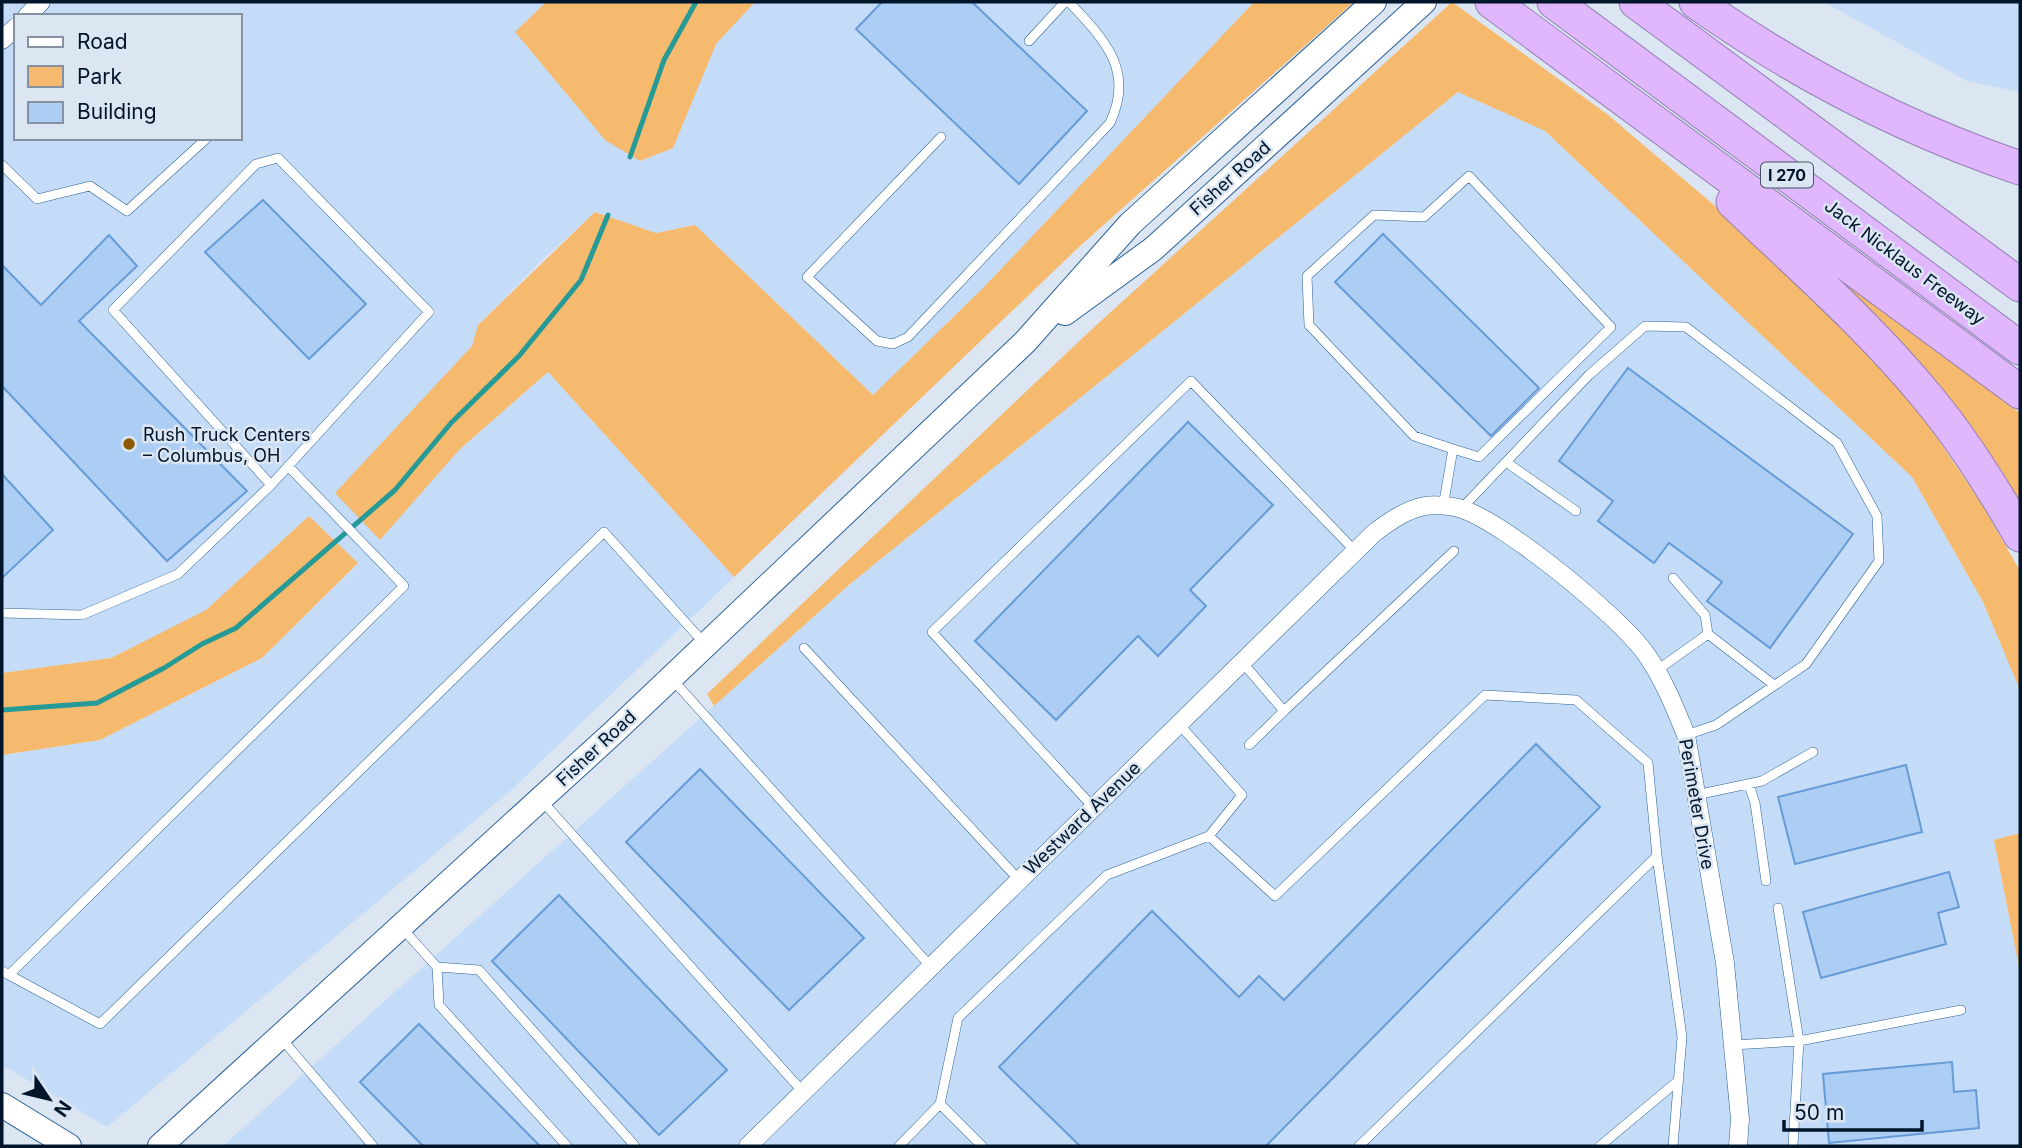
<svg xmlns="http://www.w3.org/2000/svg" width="2022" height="1148" viewBox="0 0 2022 1148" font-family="Inter,sans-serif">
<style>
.built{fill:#c4dcf8;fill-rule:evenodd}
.green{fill:#f6ba6f}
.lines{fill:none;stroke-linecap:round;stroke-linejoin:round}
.stream{stroke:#259a96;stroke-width:5}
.building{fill:#adcef4;stroke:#659bd6;stroke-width:2}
.lane-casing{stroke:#2b6198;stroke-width:10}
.street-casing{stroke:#2b6198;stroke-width:19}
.secondary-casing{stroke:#2b6198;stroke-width:26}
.highway-casing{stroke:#927eb3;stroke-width:35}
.lane{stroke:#fff;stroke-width:9}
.street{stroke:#fff;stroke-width:18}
.secondary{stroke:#fff;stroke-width:24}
.highway{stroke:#e0b7fc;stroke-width:33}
.poi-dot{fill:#8d5a06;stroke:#dbe6f2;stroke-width:2.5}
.labels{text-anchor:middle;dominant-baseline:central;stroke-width:5;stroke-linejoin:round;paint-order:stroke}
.shield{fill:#dbe6f2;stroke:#425467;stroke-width:2}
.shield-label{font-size:16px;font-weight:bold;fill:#01152b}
.street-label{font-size:18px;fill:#01152b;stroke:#dbe6f2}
.poi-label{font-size:18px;fill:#01152b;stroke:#dbe6f2;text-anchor:start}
</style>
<rect width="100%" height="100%" fill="#dbe6f2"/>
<path class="built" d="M 2,2 L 1254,2 L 983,288 L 873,395 L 695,225 L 656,233 L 595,212 L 540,262 L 478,325 L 459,450 L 548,372 L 734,577 L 509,792 L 107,1127 L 2,1065 L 2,755 L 100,740 L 262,658 L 358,564 L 309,516 L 206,610 L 111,658 L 2,673 ZM 16,16 L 240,16 L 240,138 L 16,138 Z
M 1824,2 L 2020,2 L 2020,92 L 1967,81 Z
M 1458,92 L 1545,131 L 1912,477 L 1983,602 L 2020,690 L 2020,833 L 1994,841 L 2020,972 L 2020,1146 L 223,1146 L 850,584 Z"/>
<path class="green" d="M 546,2 L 755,2 L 716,44 L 673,148 L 640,161 L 605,140 L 515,32 Z
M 1254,2 L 1354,2 L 1080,246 L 734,577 L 548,372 L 459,450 L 380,540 L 335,493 L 472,346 L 478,325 L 595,212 L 656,233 L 695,225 L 873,395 L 983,288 Z
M 1452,2 L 1607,114 L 1735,223 L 1846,327 L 1913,403 L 1980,501 L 2020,571 L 2020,690 L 1983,602 L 1912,477 L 1545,131 L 1458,92 L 850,584 L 714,706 L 707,694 L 1091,330 Z
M 1803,249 L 2020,413 L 2020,519 Z
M 309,516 L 358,563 L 262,658 L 100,740 L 2,755 L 2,673 L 111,658 L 206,610 Z
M 2020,833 L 2020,972 L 1994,840 Z"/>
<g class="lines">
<path class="stream" d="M 630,157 L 664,60 L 696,2
M 2,710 L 97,703 L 164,668 L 202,644 L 236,628 L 395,490 L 451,423 L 519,356 L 581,280 L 608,215"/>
</g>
<path class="building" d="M 882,2 L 972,2 L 1087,111 L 1019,184 L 856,29 Z
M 263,200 L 366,304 L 309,359 L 205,252 Z
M 1383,234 L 1539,388 L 1491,436 L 1335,282 Z
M 109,235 L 137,266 L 79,321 L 247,491 L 167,561 L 2,386 L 2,265 L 41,305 Z
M 1628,368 L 1853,534 L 1770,648 L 1707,601 L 1722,582 L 1669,543 L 1654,563 L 1598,521 L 1613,501 L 1559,461 Z
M 1188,422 L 1273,505 L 1190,590 L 1206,606 L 1158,656 L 1138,636 L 1056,720 L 975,641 Z
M 2,474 L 53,530 L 2,578 Z
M 1536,744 L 1600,807 L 1266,1146 L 1080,1146 L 999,1067 L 1152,911 L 1239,997 L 1259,976 L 1284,1000 Z
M 1906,765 L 1922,832 L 1795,864 L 1778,797 Z
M 700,769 L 864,938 L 789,1010 L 626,842 Z
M 1949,872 L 1959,907 L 1938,913 L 1946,944 L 1821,978 L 1803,912 Z
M 559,895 L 727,1070 L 659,1135 L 492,961 Z
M 419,1024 L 540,1146 L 423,1146 L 360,1082 Z
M 1952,1062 L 1954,1092 L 1976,1090 L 1979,1128 L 1829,1143 L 1823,1074 Z"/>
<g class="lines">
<defs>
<path id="lane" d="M 1029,41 L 1065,2
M 941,137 L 807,277 L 877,341 L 893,344 L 908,337 L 1110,123 C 1135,70 1104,39 1069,2
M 2,165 L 37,199 L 90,186 L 127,211 L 207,138
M 1506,462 L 1576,511
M 1443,507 L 1453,449 L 1479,457 L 1611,327 L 1469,176 L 1424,217 L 1374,215 L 1307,276 L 1309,325 L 1414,436 L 1453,449
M 1461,509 L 1589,375 L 1645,326 L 1686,327 L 1837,443 L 1877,516 L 1879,561 L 1806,664 L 1716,725 L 1686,735
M 1673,578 L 1705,615 L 1708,634 L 1774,685
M 2,613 L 82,615 L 178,574 L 271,485 L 429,312 L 278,158 L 256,164 L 113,310 L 271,485
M 804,648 L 1019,880
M 1242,662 L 1284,711 L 1454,551
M 1656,671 L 1708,634
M 672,679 L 932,968
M 1179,724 L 1242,795 L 1209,836
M 1249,745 L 1284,711
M 1749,785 L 1755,803 L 1766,881
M 1696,795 L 1762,781 L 1813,752
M 543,802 L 803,1092
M 1093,807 L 932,632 L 1191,381 L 1355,551
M 1657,856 L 1682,1037 L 1673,1146
M 1778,908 L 1799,1041 L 1793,1146
M 402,928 L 437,967 L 439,1005 L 567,1146
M 437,967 L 479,970 L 635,1146
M 2,971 L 9,975 L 404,586 L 288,466
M 9,975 L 100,1024 L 604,532 L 704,643
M 281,1038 L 373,1146
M 1733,1045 L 1799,1041 L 1961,1010
M 940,1104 L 982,1146
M 899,1146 L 940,1104 L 958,1018 L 1107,875 L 1209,836 L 1275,896 L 1485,695 L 1576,700 L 1648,763 L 1657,856 L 1359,1146
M 1600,1146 L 1679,1080"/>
<path id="street" d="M 27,16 L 41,2
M 2,40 L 16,27
M 748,1146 L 1374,533 C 1390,521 1405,510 1425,506 C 1435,504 1453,506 1462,509 C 1506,524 1619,616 1646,654 C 1663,678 1675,708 1686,735 L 1725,963 L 1740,1119 L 1738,1146"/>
<path id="secondary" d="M 1065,313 L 1153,249 L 1424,2
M 2,1105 L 69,1146
M 160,1146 L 614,732 L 1025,342 L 1130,224 L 1374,2"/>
<path id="highway" d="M 1492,2 L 2020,392
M 1554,2 L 2020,348
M 1636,2 L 2020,285
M 1696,2 C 1795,72 1905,129 2020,168
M 1733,202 C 1799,265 1870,327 1928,398 C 1963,440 1993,488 2020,535"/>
</defs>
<use href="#lane" class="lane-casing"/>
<use href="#street" class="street-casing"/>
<use href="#secondary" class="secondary-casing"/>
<use href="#highway" class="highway-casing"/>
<use href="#lane" class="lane"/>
<use href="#street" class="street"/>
<use href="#secondary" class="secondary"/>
<use href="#highway" class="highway"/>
</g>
<circle class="poi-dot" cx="129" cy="444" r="7"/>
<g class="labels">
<rect class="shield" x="1761" y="162.5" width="52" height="25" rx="5"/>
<g class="shield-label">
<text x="1787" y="175">I 270</text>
</g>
<g class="street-label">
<text transform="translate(1230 178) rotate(-42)">Fisher Road</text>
<text transform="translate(1905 262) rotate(37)">Jack Nicklaus Freeway</text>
<text transform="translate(596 748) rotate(-43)">Fisher Road</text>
<text transform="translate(1697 804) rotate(80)">Perimeter Drive</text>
<text transform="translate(1082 818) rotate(-44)">Westward Avenue</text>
</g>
<g class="poi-label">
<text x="143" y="434">Rush Truck Centers<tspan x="143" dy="21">– Columbus, OH</tspan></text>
</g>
</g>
<rect width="2022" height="1148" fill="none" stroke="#01152b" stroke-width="7"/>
<rect x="14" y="14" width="228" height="126" fill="#dbe6f2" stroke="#8492a2" stroke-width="2"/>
<rect x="28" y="37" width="35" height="10" fill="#ffffff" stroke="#8492a2" stroke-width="2"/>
<text x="77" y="49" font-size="21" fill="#01152b">Road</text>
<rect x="28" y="66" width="35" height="21" fill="#f6ba6f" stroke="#8492a2" stroke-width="2"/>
<text x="77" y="84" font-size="21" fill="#01152b">Park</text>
<rect x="28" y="102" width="35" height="21" fill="#adcef4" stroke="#8492a2" stroke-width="2"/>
<text x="77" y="119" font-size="21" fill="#01152b">Building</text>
<g transform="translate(49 1099) rotate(125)" stroke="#dbe6f2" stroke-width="5" paint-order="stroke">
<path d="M0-5L12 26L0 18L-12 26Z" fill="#01152b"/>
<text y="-10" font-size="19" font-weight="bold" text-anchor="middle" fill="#01152b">N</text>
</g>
<path d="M1784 1120v10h138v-10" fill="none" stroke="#01152b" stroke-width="3.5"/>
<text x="1794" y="1120" font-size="21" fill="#01152b" stroke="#dbe6f2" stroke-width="5" paint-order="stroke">50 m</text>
</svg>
